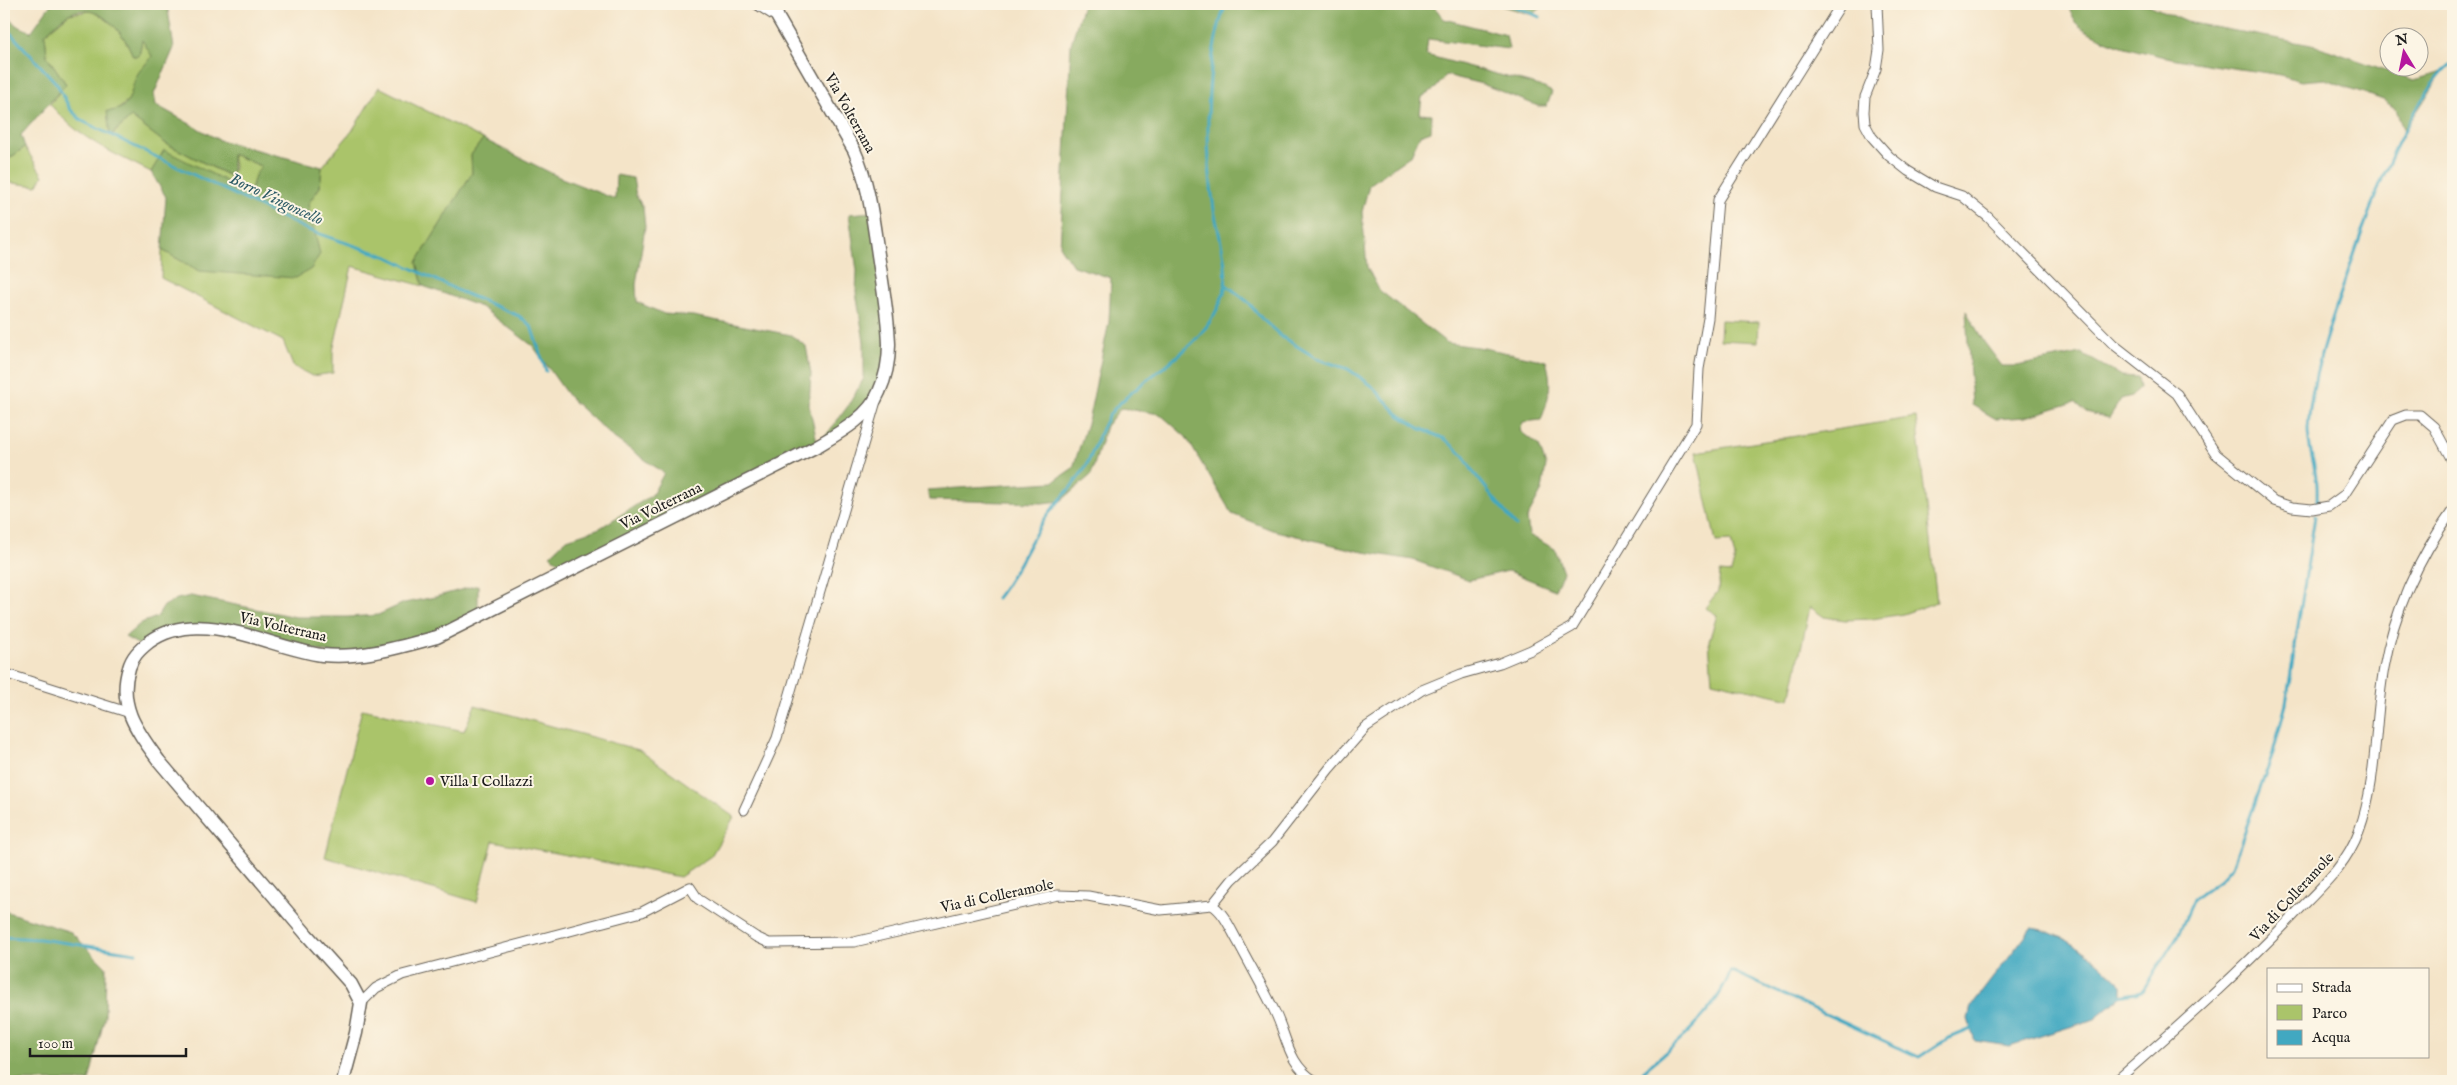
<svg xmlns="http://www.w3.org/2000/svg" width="2457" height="1085" viewBox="0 0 2457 1085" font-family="'IM FELL English',serif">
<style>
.green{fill:#aac46a;stroke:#637043}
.forest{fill:#87aa5e;stroke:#52633d}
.water{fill:#41a8c1;stroke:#2e626e}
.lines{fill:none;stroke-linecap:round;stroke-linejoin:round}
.stream{stroke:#41a8c1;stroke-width:3}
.street-casing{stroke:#686258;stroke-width:11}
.secondary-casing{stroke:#686258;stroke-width:15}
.street{stroke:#fff;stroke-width:9}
.secondary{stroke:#fff;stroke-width:12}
.poi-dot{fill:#b5179e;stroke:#fcf5e5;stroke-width:2}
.labels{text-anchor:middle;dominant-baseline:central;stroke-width:4;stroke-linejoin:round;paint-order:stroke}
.street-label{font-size:15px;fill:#1c1c1c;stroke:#fcf5e5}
.poi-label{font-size:15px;fill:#1c1c1c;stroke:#fcf5e5;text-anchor:start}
.water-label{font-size:16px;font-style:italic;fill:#2d5b66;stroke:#fcf5e5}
</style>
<rect width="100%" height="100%" fill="#fcf5e5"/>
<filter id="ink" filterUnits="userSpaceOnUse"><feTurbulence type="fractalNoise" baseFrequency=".02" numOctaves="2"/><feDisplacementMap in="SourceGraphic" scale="10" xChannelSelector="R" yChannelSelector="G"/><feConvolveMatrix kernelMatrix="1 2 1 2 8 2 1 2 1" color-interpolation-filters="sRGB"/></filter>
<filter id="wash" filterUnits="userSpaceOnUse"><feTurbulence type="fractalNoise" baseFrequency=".0096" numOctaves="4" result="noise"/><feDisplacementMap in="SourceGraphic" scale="20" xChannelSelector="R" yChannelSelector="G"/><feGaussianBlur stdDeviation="1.12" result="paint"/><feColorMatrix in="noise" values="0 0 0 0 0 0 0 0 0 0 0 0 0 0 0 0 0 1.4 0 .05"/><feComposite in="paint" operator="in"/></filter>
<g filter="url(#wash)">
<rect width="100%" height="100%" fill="#f4e4c8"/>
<path class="green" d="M 91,11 C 111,19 125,35 133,56 L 139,56 L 142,39 L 152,56 L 137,75 L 134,90 L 127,102 L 116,111 L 111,136 L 131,117 L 165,143 L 231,177 L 234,167 L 232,154 L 261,166 L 255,176 L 250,193 L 164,151 L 151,172 C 111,152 79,139 50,104 L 66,84 L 47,56 L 45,34 L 69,14 Z
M 379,87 L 483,139 L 471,155 L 472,173 L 417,262 L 423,286 L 352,266 L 333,351 L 333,373 L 312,376 L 293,366 L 283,341 L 161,278 L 162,250 L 199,271 L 311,218 L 308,204 L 320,187 L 322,167 L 352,131 Z
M 25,147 L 43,176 L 37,186 L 4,182 L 4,159 L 6,161 Z
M 1721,320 L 1759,322 L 1758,342 L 1720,340 Z
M 1916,417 L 1937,602 L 1903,614 L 1872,619 L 1845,620 L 1824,617 L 1810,607 L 1790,699 L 1712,681 L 1709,641 L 1717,615 L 1705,608 L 1718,591 L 1720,572 L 1731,573 L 1735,558 L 1731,541 L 1716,542 L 1696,452 Z
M 475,705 L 639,750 L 734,817 L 711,856 L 680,877 L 493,841 L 477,902 L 325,857 L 362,709 L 464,731 Z"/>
<path class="forest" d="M 51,4 L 167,4 L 174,48 L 154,94 L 156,105 L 219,140 L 322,167 L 320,187 L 308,204 L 320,254 L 311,269 L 296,278 L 199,271 L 162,250 L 166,197 L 151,172 L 164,150 L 250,193 L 255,176 L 261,166 L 232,154 L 232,177 L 165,143 L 131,117 L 110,136 L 107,111 C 133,111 129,91 137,75 C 140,69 148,63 152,56 L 142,40 L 139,56 L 133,56 C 124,32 98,0 69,14 C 61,18 52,28 45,34 L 47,56 L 66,84 L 21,135 L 25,147 L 6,161 L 4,159 L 4,12 L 16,25 L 31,32 Z
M 1083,4 L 1432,4 L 1444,19 L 1506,35 L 1509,49 L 1428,39 L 1426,55 L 1540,86 L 1552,92 L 1547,106 L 1538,106 L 1482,84 L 1446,75 L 1436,88 L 1422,97 L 1420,114 L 1432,115 L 1431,131 L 1420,135 L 1411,155 L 1369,185 L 1362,212 L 1367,267 L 1379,290 L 1447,343 L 1484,348 L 1546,361 C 1553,384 1549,398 1541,420 L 1523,422 L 1520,431 L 1539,446 L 1546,465 L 1542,490 L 1527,518 L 1529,535 L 1555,549 L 1563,572 L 1555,590 L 1508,571 L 1469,580 L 1413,560 L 1358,551 L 1272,530 L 1232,514 L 1186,437 L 1160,414 L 1121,408 L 1106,426 L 1091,475 L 1061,501 L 1042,503 L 930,500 L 927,490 L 1053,482 L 1073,468 L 1089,417 L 1109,322 L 1111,278 L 1073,266 L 1060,247 L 1071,44 Z
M 1497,4 L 1543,4 L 1544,6 L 1532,15 Z
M 2069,4 L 2147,4 L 2187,22 L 2317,46 L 2414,80 L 2443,72 L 2404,131 L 2396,109 L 2383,100 L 2325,79 L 2301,81 L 2281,75 C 2232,67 2112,56 2078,24 C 2072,19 2070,11 2069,4 Z
M 483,139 L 559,177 L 615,199 L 616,175 L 633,178 L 636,196 L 643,207 L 645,227 L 636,285 L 637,302 L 664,314 L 693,316 L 791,335 L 806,346 L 811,374 L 809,405 L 818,446 L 848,406 L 864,378 L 864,342 L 856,292 L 857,271 L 849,214 L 873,212 C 879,256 901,356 878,394 C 864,418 840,433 817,446 L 568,570 L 550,555 L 567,539 L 600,528 L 652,495 L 664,473 L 614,438 L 569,397 L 533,346 L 481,307 L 423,286 L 417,262 L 472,173 L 471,155 Z
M 1966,311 L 1984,342 L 2002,366 L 2017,366 L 2081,353 L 2121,376 L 2138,377 L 2140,388 L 2131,396 L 2121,399 L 2109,418 L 2086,412 L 2075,402 L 2026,417 L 1996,419 L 1972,405 Z
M 478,585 L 478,615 L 437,637 L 347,656 L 195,627 L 143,647 L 125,637 L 141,623 L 157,617 L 164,606 L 177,599 L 191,596 L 296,617 L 348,617 L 378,615 L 404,603 L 435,597 Z
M 4,911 L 71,932 L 106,967 L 105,1016 L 89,1081 L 4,1081 Z"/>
<path class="water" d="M 2031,928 C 2067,932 2097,961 2122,985 L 2122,996 L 2095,1019 L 2009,1046 L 1975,1041 L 1968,1019 L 1971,1006 Z"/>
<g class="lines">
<path class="stream" d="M 1510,4 L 1540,17
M 4,26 L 57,84 L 70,109 L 82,121 L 308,230 L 388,257 L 461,292 L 519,316 L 531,326 L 546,371
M 1225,284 L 1248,302 L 1262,319 L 1282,337 L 1318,359 L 1348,369 L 1371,385 L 1399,415 L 1419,428 L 1445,439 L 1463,455 L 1474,473 L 1516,526
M 2317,504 C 2317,495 2318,486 2316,478 C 2314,461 2308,445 2308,429 C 2311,377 2329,327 2346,278 C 2369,212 2401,110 2453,62
M 997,598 C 1016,574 1027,545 1044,520 C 1057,501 1075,486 1086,466 C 1096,448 1101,421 1117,406 C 1154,368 1208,347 1224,292 C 1230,272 1218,231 1214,210 C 1205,151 1204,59 1226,4
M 4,937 L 40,939 L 136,953
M 2120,996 L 2136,993 L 2143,990 L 2178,935 L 2194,899 L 2220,880 L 2232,867 L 2273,753 L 2286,704 L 2315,516
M 1631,1081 C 1665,1053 1716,1015 1730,972 L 1734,972 L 1919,1057 L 1947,1039 L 1974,1028"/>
</g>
</g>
<g filter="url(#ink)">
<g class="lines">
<defs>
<path id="street" d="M 756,4 L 778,18
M 1877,4 L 1879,50 L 1876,69 L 1865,97 L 1864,112 L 1865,124 L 1872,137 L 1889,156 L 1908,171 L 1935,187 L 1962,196 L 1988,217 L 2113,344 L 2177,394 L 2216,454 L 2274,501 L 2292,507 L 2312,509 L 2329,506 L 2344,495 L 2393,420 L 2406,415 L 2420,415 L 2434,427 L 2453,462
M 4,673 L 127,712
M 744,810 L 777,738 L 876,401
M 1212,905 L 1232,880 L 1272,842 L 1329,769 L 1366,727 L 1422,690 L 1461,674 L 1500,663 L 1531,650 L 1572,627 L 1696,424 L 1699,369 L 1708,318 L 1718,200 L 1841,4
M 361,1003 L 376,988 L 402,975 L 642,912 L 690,887 L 698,899 L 756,937 L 769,943 L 854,942 L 1058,895 L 1088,896 L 1161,910 L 1212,905 C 1224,912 1231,930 1238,942 C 1250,965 1263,987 1274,1010 C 1288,1038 1287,1063 1315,1081
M 2116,1081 C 2178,1027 2239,973 2295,914 C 2320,888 2346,866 2359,831 C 2378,779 2374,722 2384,668 C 2394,611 2420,556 2453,510"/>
<path id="secondary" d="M 343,1081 L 356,1033 L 361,1003 L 351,984 L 307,935 L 159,761 C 138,732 117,706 129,668 C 132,657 139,650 149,642 C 199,605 269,648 322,655 C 361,659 400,647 437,637 L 817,446 C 839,433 869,417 879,392 C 886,377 889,360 889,344 C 888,316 883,288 879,261 C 873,223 870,185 854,150 L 778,18 L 773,4"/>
</defs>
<use href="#street" class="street-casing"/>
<use href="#secondary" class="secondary-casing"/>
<use href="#street" class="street"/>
<use href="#secondary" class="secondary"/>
</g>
</g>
<circle class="poi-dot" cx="430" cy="781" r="5"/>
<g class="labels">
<g class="street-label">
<text transform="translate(850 113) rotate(61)">Via Volterrana</text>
<text transform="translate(661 506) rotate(-26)">Via Volterrana</text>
<text transform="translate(283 627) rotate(13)">Via Volterrana</text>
<text transform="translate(997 896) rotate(-12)">Via di Colleramole</text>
<text transform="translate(2292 897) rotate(-47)">Via di Colleramole</text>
</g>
<g class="poi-label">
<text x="440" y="781">Villa I Collazzi</text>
</g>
<g class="water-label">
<text transform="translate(276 200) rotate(25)">Borro Vingoncello</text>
</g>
</g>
<rect width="2457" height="1085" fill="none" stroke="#fcf5e5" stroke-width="20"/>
<rect x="2267" y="968" width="162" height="90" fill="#fcf5e5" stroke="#a29e95"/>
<rect x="2277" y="984" width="25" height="8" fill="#ffffff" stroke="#a29e95"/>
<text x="2312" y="992" font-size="15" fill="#1c1c1c">Strada</text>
<rect x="2277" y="1005" width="25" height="15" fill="#aac46a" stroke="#a29e95"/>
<text x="2312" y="1018" font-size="15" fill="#1c1c1c">Parco</text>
<rect x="2277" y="1030" width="25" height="15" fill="#41a8c1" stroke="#a29e95"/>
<text x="2312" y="1042" font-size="15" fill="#1c1c1c">Acqua</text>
<g transform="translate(2404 52) rotate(350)"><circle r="24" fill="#fcf5e5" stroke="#a29e95"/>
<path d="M0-4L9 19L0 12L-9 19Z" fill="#b5179e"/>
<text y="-8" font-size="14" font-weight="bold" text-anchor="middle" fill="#1c1c1c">N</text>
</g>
<path d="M30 1048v8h156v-8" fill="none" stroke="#1c1c1c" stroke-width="2.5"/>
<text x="38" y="1048" font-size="15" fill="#1c1c1c" stroke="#fcf5e5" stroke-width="4" paint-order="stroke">100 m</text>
</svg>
